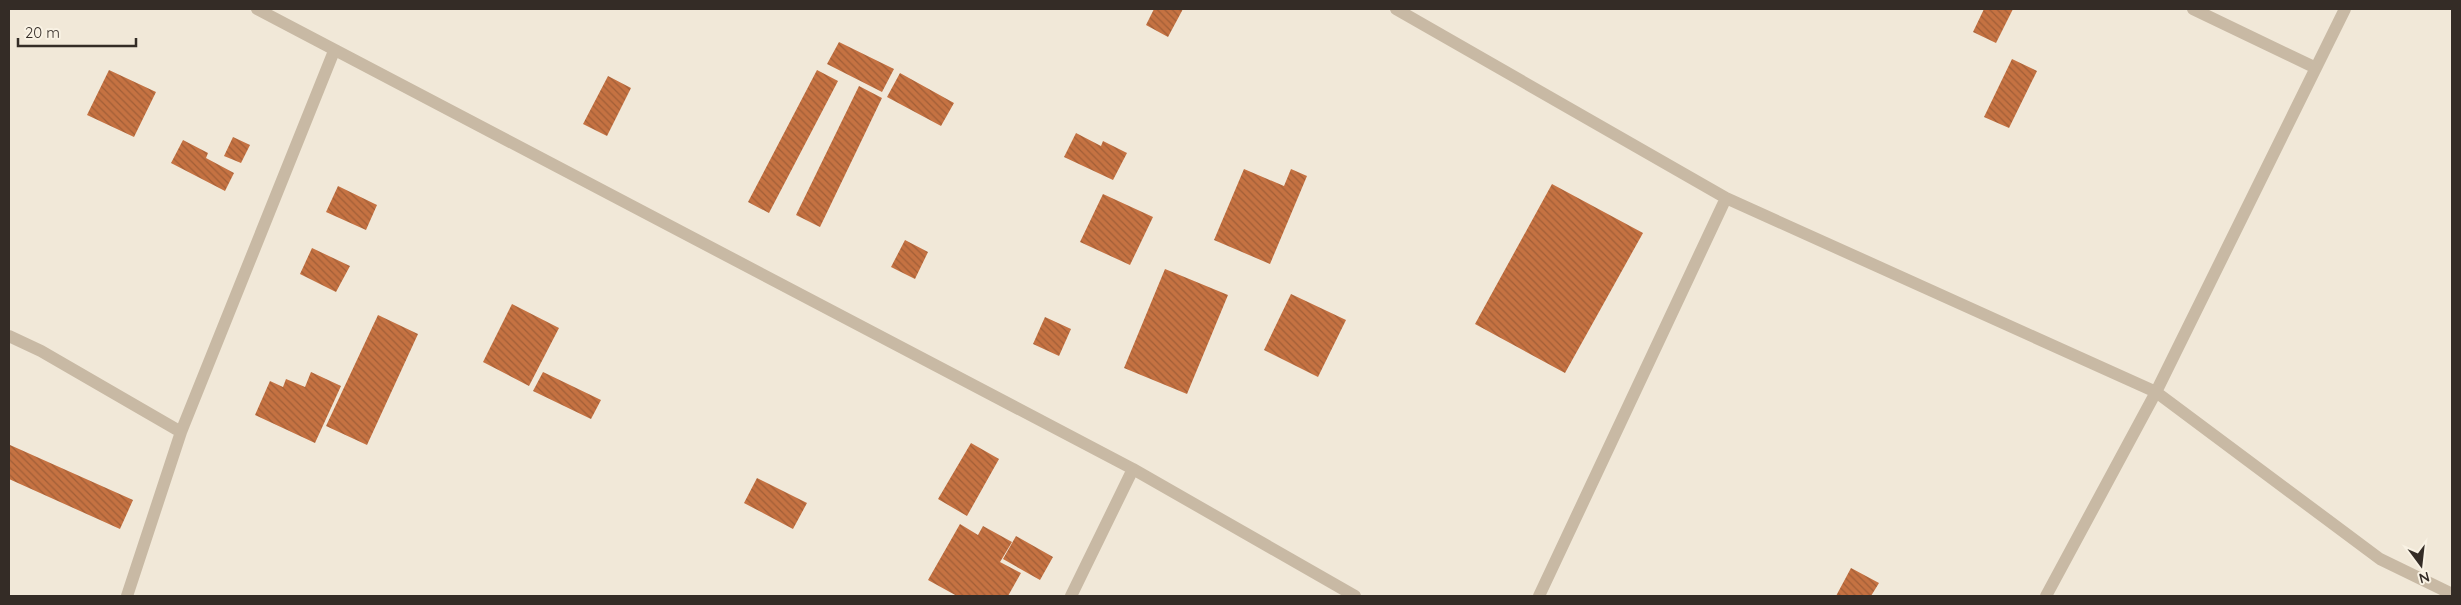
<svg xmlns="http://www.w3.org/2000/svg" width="2461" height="605" viewBox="0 0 2461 605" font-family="Quicksand,sans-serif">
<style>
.building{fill:url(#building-back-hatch)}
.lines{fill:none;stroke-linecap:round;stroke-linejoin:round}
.street{stroke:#c8b9a4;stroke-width:12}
</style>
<defs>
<pattern id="building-back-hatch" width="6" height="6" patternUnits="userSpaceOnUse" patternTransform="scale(1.25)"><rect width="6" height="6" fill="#c57242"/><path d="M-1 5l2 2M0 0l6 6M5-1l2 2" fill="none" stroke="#a15e37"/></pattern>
</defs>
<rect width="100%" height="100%" fill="#f1e8d8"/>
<path class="building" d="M 1154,9 L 1183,9 L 1168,37 L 1146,25 Z
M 1984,9 L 2013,9 L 1996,43 L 1973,32 Z
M 839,42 L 894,69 L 882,92 L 827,64 Z
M 2012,59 L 2037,71 L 2009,128 L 1984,117 Z
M 109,70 L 156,92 L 134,137 L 87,115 Z
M 817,70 L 838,81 L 769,213 L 748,202 Z
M 900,73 L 954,103 L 941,126 L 887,97 Z
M 608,76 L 631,88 L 607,136 L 583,124 Z
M 859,86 L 882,98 L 820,227 L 796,215 Z
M 1076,133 L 1101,146 L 1103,141 L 1127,153 L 1113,180 L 1064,157 Z
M 233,137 L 250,145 L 241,163 L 224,156 Z
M 183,140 L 208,153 L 206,158 L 234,173 L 225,191 L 171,163 Z
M 1244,169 L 1284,186 L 1291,169 L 1307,176 L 1270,264 L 1214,240 Z
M 1552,184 L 1643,233 L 1565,373 L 1475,324 Z
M 338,186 L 377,205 L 366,230 L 326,212 Z
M 1103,194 L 1153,217 L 1130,265 L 1080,242 Z
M 905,240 L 928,252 L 915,279 L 891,267 Z
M 312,248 L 350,266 L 336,292 L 300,274 Z
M 1165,269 L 1228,295 L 1187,394 L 1124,368 Z
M 1291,294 L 1346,320 L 1318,377 L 1264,350 Z
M 512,304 L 559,328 L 529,386 L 483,362 Z
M 378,315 L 418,334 L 367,445 L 326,426 Z
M 1045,317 L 1071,329 L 1059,356 L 1033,344 Z
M 311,372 L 341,386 L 315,443 L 255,415 L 270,381 L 283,387 L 286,379 L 305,387 Z
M 543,372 L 601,400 L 591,419 L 533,391 Z
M 971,443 L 999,459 L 967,516 L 938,499 Z
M 10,445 L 133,500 L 120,529 L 9,479 Z
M 757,478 L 807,503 L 793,529 L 744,503 Z
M 960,524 L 978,535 L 983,526 L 1012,542 L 1000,562 L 1021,573 L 1008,596 L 957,596 L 928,580 Z
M 1016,536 L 1053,557 L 1040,580 L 1003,559 Z
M 1851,568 L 1879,583 L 1871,596 L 1836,596 Z"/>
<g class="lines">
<path class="street" d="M 257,9 L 1133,469 L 1355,596
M 1396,9 L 1726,198 L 2156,392 L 2380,559 L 2452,594
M 2193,9 L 2316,68
M 9,336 L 41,351 L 181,432
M 127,596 L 181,432 L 334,51
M 1071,596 L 1133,469
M 1539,596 L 1726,198
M 2046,596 L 2156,392 L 2345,9"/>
</g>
<rect width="2461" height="605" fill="none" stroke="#342c26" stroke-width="20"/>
<g transform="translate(2421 565) rotate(165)" stroke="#f9f2e4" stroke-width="4" paint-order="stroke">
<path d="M0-4L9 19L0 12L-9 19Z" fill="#342c26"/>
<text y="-8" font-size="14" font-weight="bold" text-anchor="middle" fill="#342c26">N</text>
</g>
<path d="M18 38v8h118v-8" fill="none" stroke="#342c26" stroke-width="2.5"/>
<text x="25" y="38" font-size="15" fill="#342c26" stroke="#f9f2e4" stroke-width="4" paint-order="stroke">20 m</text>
</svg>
